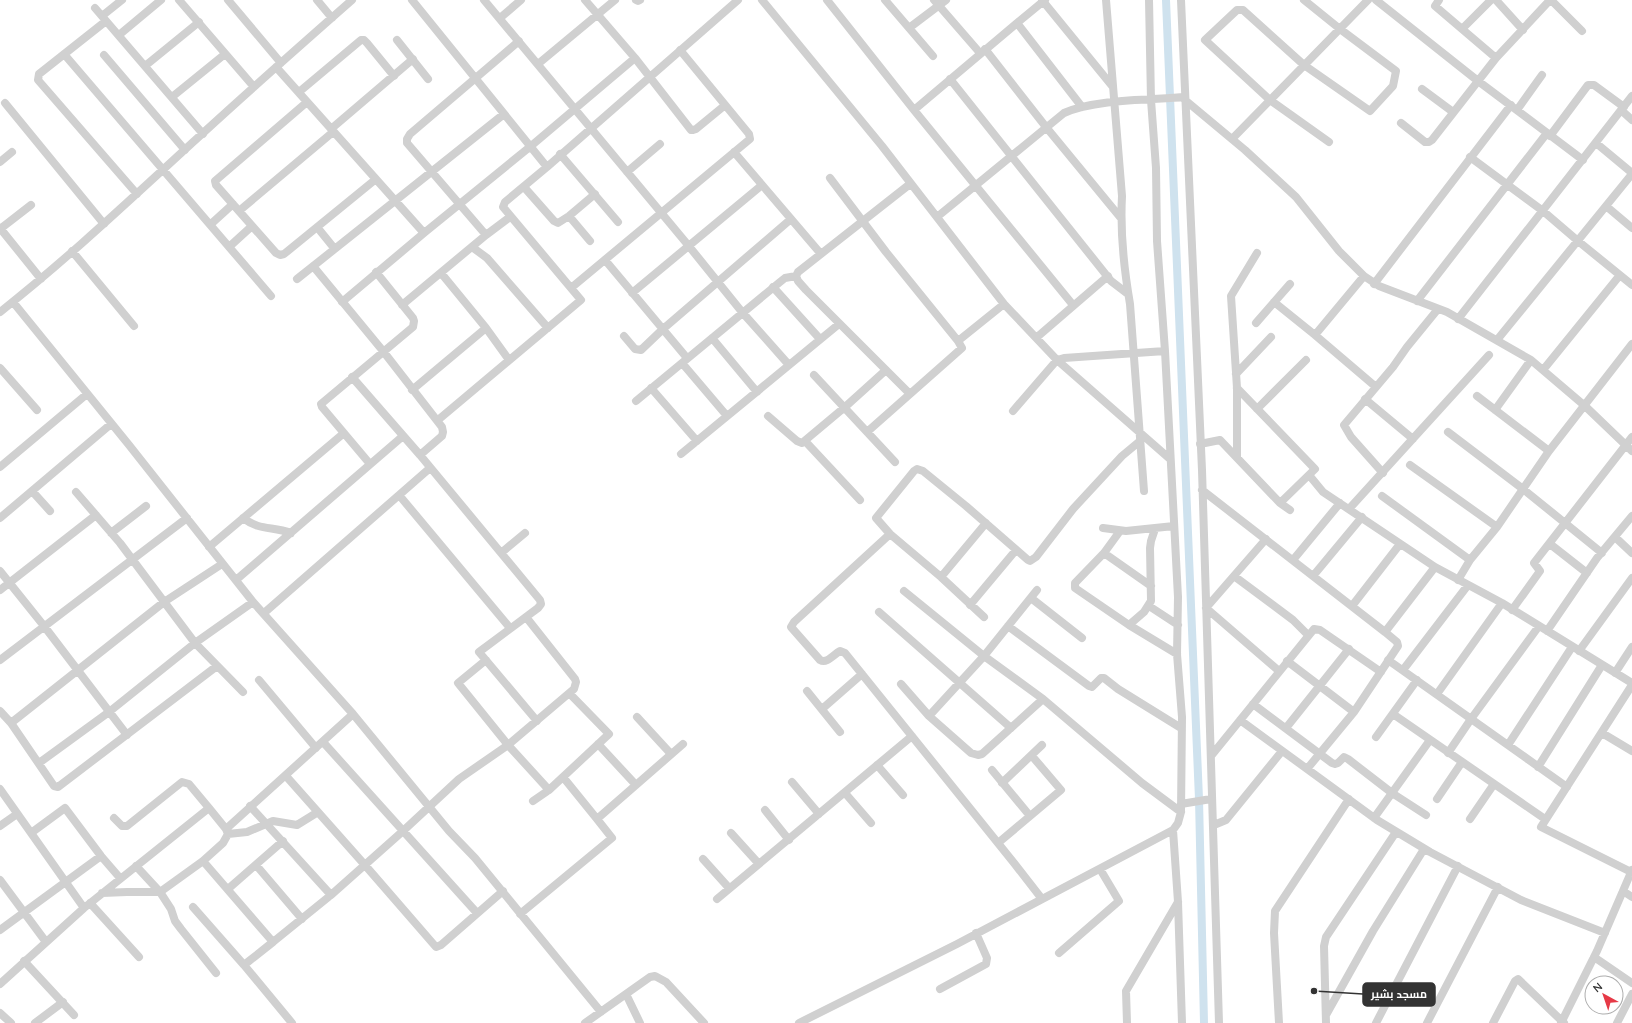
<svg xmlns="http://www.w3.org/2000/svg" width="1632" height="1023" viewBox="0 0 1632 1023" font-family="Quicksand,Cairo,sans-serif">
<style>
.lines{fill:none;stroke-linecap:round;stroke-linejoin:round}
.canal{stroke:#cfe2ee;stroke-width:8}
.minor{stroke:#d0d0d0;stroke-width:8}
.leader{fill:none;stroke:#333;stroke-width:1.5}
.callout-dot{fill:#333;stroke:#fff;stroke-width:1.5}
.callout{fill:#333;stroke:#333;stroke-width:1.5}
.callout-label{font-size:11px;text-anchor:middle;font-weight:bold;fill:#fff}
</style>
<rect width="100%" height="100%" fill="#fff"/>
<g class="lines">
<path class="canal" d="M 1166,0 L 1199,799 L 1204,1023"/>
<path class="minor" d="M 179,0 L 254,87
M 228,0 L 281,63
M 317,0 L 332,18
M 412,0 L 547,167 L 505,202 L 503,207 L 581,300 L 438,420
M 484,0 L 688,245 L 742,312 L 789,365
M 585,0 L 635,58 L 691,130 L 693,130 L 696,129 L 724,106
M 636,0 L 638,1 L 640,0
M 762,0 L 882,146 L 1004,304 L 1057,360 L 1170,459
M 827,0 L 914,110 L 1073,305
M 885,0 L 933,56
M 934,0 L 980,53
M 1042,0 L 1113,87
M 1106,0 L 1122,196 C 1120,232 1124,269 1130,304 L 1144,491
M 1181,0 L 1202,470 L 1219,1023
M 1304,0 L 1340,29 L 1396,71 L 1393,86 L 1370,111 L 1304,65 L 1243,10 L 1237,10 L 1205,40 L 1270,100 L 1329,142
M 1376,0 L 1478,81 L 1583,160
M 1439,0 L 1435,6 L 1496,58
M 1496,0 L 1523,30
M 1551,0 L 1582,31
M 95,8 L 203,134
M 102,16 L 122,0
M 500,18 L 521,0
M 106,21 L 39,74 L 38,80 L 137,194
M 1017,23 L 1045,0
M 909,28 L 946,0
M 1462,29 L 1491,0
M 119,35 L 161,0
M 397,40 L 428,79
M 985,49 L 1046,127 L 1120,217
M 64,54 L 271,296
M 104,55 L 185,150
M 538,64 L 615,0
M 145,66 L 199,22
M 276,67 L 424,233 L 342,302
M 950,79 L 1111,281 L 1128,294
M 1422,89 L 1453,112
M 299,92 L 361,40 L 364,40 L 367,43 L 394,76
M 172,97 L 225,54
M 1185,100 L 1245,150 L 1296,197 L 1339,251 L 1364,276 L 1379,286 L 1447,312 L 1531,360 L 1585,406 L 1632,451
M 307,102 L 215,181 L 216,185 L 276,253 L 280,255 L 284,254 L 376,179
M 5,103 L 104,224
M 914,110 L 1017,23 L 1082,107
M 1517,110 L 1542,75
M 1621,110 L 1632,120
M 1401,123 L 1425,142 L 1429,142 L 1432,140 L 1496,58 L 1550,0
M 331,129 L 413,59
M 1550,136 L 1588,85 L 1594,85 L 1624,107
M 1232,139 L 1368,0
M 1596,143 L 1632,173
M 734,152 L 821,254
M 560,154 L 618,222
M 1470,157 L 1543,211 L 1578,241 L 1632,285
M 0,162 L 12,152
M 547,167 L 738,0
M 627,172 L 660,144
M 830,178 L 886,252 L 958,341 L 962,348 L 867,432
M 524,187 L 554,221 L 558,223 L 569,216 L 595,194
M 1606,206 L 1632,228
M 239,211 L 333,132
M 569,216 L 590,241
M 937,217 L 1064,113 C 1095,99 1150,100 1185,97
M 211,224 L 233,204
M 317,227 L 334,248
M 0,228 L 41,279
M 0,229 L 31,205
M 424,233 L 531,146 L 635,58
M 486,235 L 407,143 L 407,139 L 410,134 L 519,41
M 229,247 L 252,226
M 472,247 L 487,258 L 548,328
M 72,251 L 134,326
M 605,260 L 687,358
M 313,266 L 383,351 L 442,427 L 443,432 L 442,436 L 420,455
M 441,273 L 486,328 L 509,360
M 297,279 L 504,114
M 1374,284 L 1511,105
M 773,287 L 820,339
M 571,288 L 750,139 L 749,134 L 680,50
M 632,293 L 762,185
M 1417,301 L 1547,133
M 13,302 L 129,445 L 253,602 L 353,714 L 449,831 L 475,858 L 601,1012
M 1274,302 L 1315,335 L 1376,387
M 402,305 L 486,235 L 510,217
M 0,312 C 71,256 136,194 203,133 C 252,88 302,44 352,0
M 1458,319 L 1632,96
M 1256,323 L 1290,284
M 1315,335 L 1364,276
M 624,336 L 635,349 L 641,350 L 663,329 L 791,219
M 712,338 L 757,392
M 1036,338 L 1108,276
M 1497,340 L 1632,174
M 958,341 L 1004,304
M 682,363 L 727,416
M 0,368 L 37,410
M 1543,370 L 1620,275
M 1236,374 L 1271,337
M 814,375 L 895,462
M 352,377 L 420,455 L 540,600 L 541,604 L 538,608 L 479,652 L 537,721
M 651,388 L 697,441
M 1237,388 L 1315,469 L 1280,503
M 412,390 L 486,328
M 910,394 L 806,290 L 798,281 L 796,276 L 798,272 L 910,184
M 1477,396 L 1549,451
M 1365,399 L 1413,439
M 636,401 L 780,282 L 785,278 L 796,276
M 1257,409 L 1306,360
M 1495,410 L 1531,360
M 1013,411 L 1057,360 L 1064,358 L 1165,351
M 768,416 L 797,441 L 802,443 L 845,407 L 886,370
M 1448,432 L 1523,489 L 1602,553
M 805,441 L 860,500
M 1200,444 L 1220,440 L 1280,503 L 1290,510
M 681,454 L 839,324
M 1237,457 L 1237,388 L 1231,296 L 1257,253
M 370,464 L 322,407 L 321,404 L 413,327 L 414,321 L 413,318 L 376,272
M 1410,465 L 1497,527
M 0,467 L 87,394
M 1383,473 L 1351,437 L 1344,425 L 1393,367 L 1407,347 L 1438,309
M 1309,475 L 1323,492 L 1435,567 L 1502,603 L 1632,683
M 1202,490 L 1385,632 L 1435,567
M 32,491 L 50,511
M 76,492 L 120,543 L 195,643 L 243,692
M 399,495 L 510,628
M 1382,496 L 1470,560
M 1349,509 L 1489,355
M 0,518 L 111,424
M 243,518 C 260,531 272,526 291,533
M 1103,528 L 1126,531 L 1174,526
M 1120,531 L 1104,553 L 1075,583 L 1075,588 L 1129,625 L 1177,654
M 111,533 L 146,506
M 890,534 L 794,622 L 791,627 L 820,660 C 827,664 833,655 840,651 L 845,653 L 1014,863 L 1042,899
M 1615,537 L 1632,553
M 1266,539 L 1206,608 L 1279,671
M 1550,544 L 1587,573
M 209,547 L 344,433
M 501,553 L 525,533
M 1104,553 L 1151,586
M 1293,560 L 1340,503
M 0,571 L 44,626 L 127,735
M 1234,576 L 1293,620 L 1308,635
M 1313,576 L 1362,517
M 941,577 L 986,523
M 236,580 L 403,436
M 1458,580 L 1470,560 L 1497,527 L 1549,451 L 1632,344
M 0,590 L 96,515
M 904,591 L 984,656 L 1043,699 L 1142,783 L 1181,812
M 1031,598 L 1082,638
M 970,605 L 1016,550
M 1149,606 L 1178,625
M 1352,606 L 1400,544
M 1512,610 L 1540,571 L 1534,563 L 1632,437
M 879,612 L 1011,728
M 264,613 L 430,468
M 984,617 L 941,577 L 890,534 L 876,518 L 914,471 L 917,469 L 923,471 L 966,506 L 1028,560 L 1030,561 L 1036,557 L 1073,509 L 1122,456 L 1140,441
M 1129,625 L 1144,612 L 1151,601 L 1150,548 L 1151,541 L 1155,529
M 1008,626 L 1089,686 L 1092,687 L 1101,678 L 1104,678 L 1118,689 L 1181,728
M 1547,631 L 1597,558 L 1632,516
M 1579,651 L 1632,578
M 0,660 L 187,518
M 486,660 L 458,683 L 508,745 L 549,790
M 1388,660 L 1567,787
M 1287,661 L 1354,712
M 1403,670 L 1468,585
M 1615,673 L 1632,647
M 259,680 L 316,748
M 901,684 L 929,716 L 971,753 L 978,755 L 982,754 L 1043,699
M 807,691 L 840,732
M 1437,694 L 1502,603
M 1253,704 L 1332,763 L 1335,764 L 1338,763 L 1344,757 L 1348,759 L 1392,793 L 1426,815
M 822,709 L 862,674
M 0,711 L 11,723 L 54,786 L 58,787 L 217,666
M 1393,714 L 1545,819
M 929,716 L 984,656 L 1037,590
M 637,717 L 671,754
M 1240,720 L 1377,820 L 1430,852 L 1521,900 L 1605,933
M 11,723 L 164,602 L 222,564
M 1286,728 L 1349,649
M 1602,733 L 1632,751
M 1376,737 L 1417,680
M 323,742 L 477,913
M 598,744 L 636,785
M 1508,745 L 1572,647
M 1448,753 L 1471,719 L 1539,626
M 1211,756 L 1314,629 L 1320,630 L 1381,672
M 39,763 L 109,712 L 195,643 L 253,602
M 877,765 L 903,795
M 1538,767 L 1602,665
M 1307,769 L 1354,712 L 1398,646 L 1397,642 L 1385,632
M 992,770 L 1030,816
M 286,776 L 364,864 L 436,947 L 441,945 L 503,891
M 563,777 L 597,819 L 683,744
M 792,782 L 819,814
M 1002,783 L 1042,745
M 0,789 L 84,908
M 845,793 L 871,823
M 1437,799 L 1462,762
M 533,801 L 549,790 L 609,734 L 570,694
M 1181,804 L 1211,799
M 250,806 L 331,895
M 765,810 L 789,840
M 114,818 L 122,826 L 127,826 L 182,782 L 189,784 L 209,808
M 1374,818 L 1430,740
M 1470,819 L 1494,784
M 1214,825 L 1226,820 L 1282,751
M 0,826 L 17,814
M 1173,830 L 1178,902 L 1182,1023
M 31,833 L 65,808 L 101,856 L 120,878
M 731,833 L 759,864
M 228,834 L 247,832 L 273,821 L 297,825 L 318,812
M 998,843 L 1061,790 L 1032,756
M 703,859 L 729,888
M 203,861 L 273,942 L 331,895 L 403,831 L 459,779 L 508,745 L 574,689 L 576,682 L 575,679 L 526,617
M 256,865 L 302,919
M 136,866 L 160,892 L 171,909 L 175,921 L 181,929 L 216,973
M 1631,872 L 1541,827 L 1632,685
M 0,880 L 46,942
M 228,889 L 283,841
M 1623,891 L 1632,897
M 102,893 L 127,892 L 160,892 L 203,861 L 223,843 L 228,834 L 226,829
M 717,899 L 912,736
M 90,903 L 139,957
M 193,907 L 244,965 L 292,1023
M 520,914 L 612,838 L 597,819
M 0,930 L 101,856
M 1059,953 L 1119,901 L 1100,869
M 1594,957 L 1632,983
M 24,961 L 74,1015
M 244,965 L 273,942
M 0,984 L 84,908 L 209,808 L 226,829 L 353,714
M 940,989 L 986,964 L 987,958 L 976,933
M 626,994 L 640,1023
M 0,1013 L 11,1023
M 1326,1015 L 1373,931 L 1424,849
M 35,1023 L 63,1002
M 585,1023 L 650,977 L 655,976 L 666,982 L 704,1023
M 799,1023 L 957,944 L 1173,830 L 1178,823 L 1181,812 L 1182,717 L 1177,654 L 1178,597 L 1165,351 L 1157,241 L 1156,168 L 1151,100 L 1149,0
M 1127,1023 L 1126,991 L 1178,902
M 1279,1023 L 1274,933 L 1275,911 L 1349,799
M 1326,1023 L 1324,946 L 1326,937 L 1396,832
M 1376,1023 L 1458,866
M 1427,1023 L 1498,887
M 1493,1023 L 1515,981 L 1518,979 L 1564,1023
M 1561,1023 L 1597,951 L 1632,870
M 1617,1023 L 1632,994"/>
</g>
<path class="leader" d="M1314 991L1363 994"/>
<circle class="callout-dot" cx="1314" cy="991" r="4"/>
<rect class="callout" x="1363" y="983" width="72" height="23" rx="4"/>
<g class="callout-label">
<text x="1399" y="998">مسجد بشیر</text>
</g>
<g transform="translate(1604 995) rotate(320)"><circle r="19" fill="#ffffff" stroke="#adadad"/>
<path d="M0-3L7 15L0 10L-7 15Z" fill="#e63946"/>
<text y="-6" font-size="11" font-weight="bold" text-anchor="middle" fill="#333333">N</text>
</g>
</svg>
